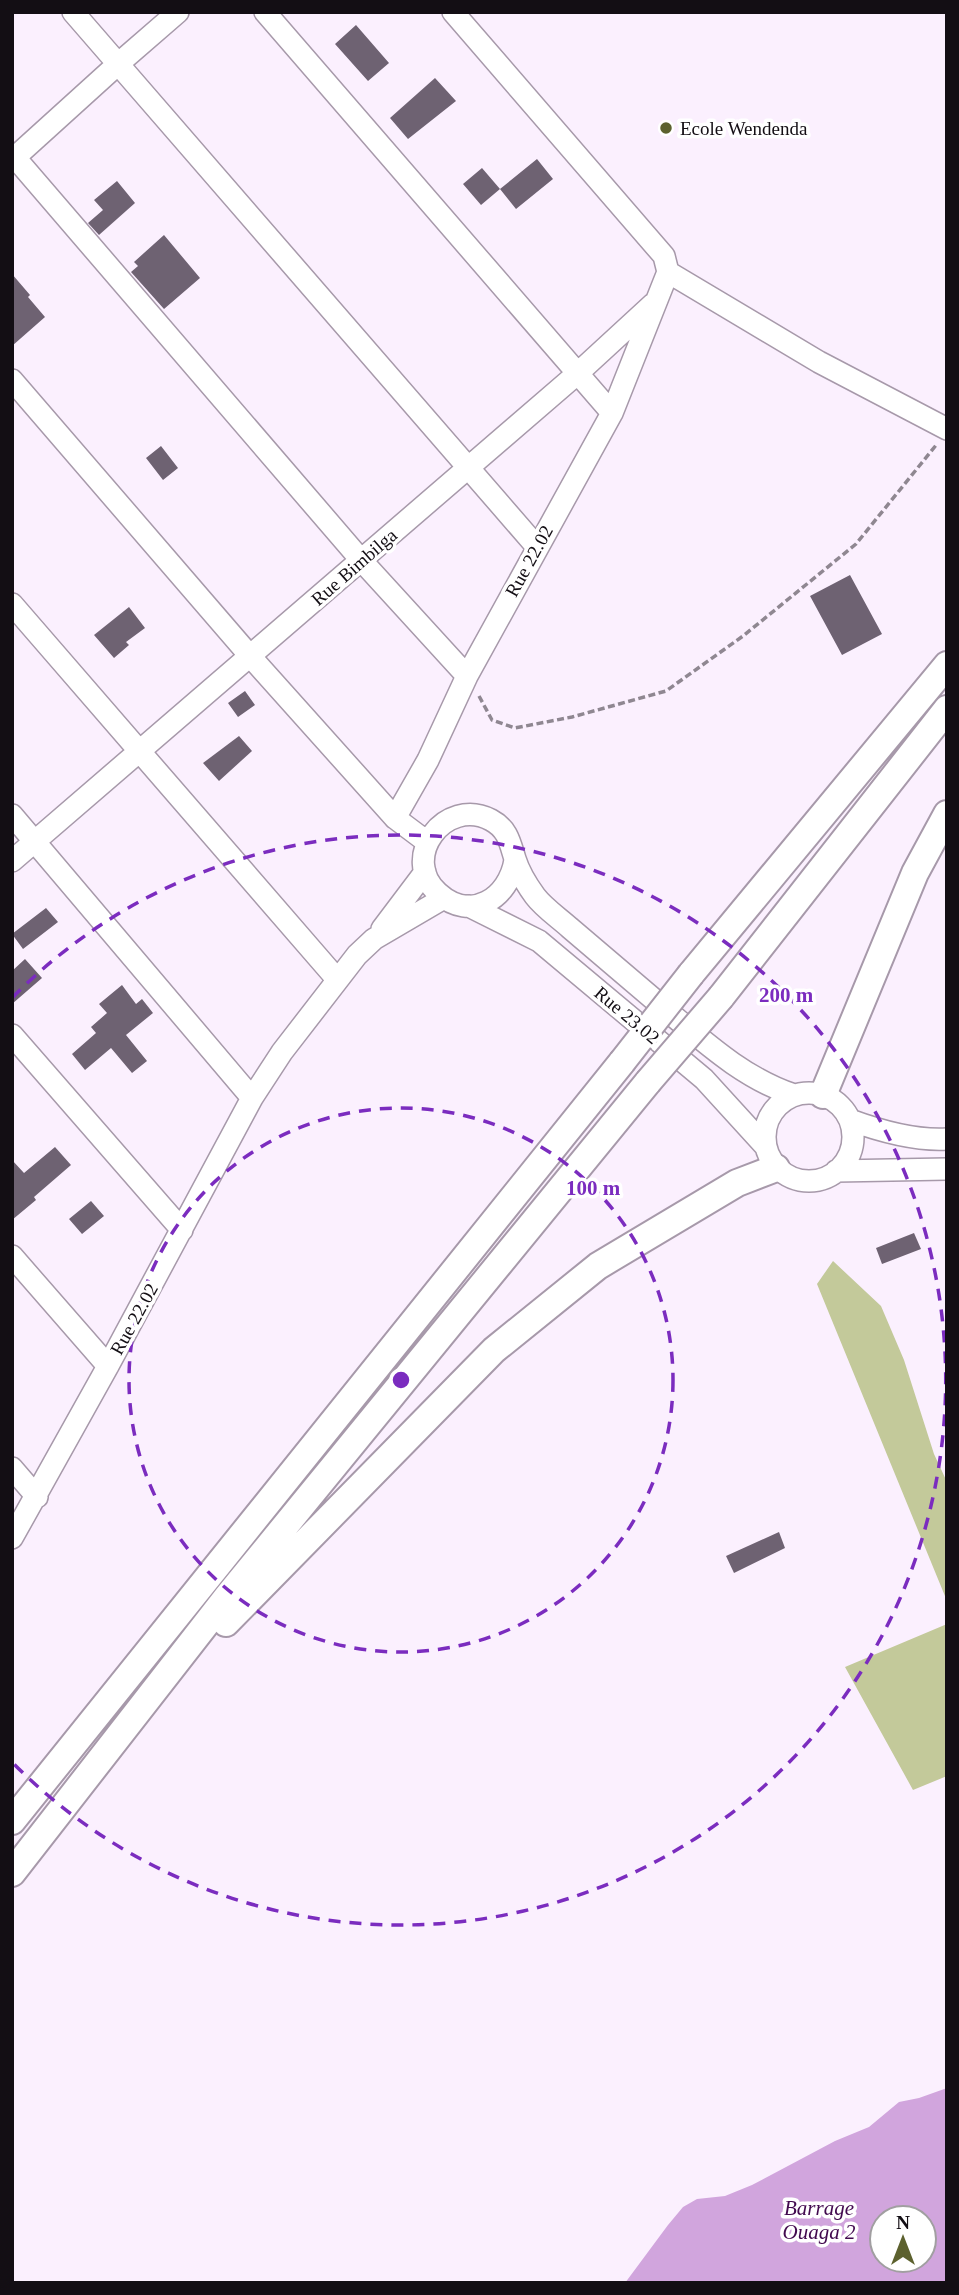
<svg xmlns="http://www.w3.org/2000/svg" width="959" height="2295" viewBox="0 0 959 2295" font-family="Georgia,serif">
<style>
.green{fill:#c3c99a}
.water{fill:#d1a5dd;fill-rule:evenodd}
.building{fill:#6e6272}
.lines{fill:none;stroke-linecap:round;stroke-linejoin:round}
.minor-casing{stroke:#a799aa;stroke-width:24}
.major-casing{stroke:#a799aa;stroke-width:30}
.path{stroke:#8f8791;stroke-width:3.5;stroke-dasharray:7 3.5;stroke-linecap:butt}
.minor{stroke:#fff;stroke-width:21}
.major{stroke:#fff;stroke-width:26}
.major-bridge-casing{stroke:#a799aa;stroke-width:30;stroke-linecap:butt}
.major-bridge{stroke:#fff;stroke-width:26}
.ring{fill:none;stroke:#7b2cbf;stroke-width:3.5;stroke-dasharray:12 9}
.poi-dot{fill:#5c612e;stroke:#fff;stroke-width:2.5}
.labels{text-anchor:middle;dominant-baseline:central;stroke-width:7;stroke-linejoin:round;paint-order:stroke}
.poi-label{font-size:19px;fill:#130e14;stroke:#fff;text-anchor:start}
.street-label{font-size:19px;fill:#130e14;stroke:#fff}
.water-label{font-size:21px;font-style:italic;fill:#420a4f;stroke:#fff}
.centre{fill:#7b2cbf;stroke:#fff;stroke-width:3.5}
.ring-label{font-size:21px;text-anchor:middle;font-weight:bold;fill:#7b2cbf;stroke:#fff;stroke-width:7;stroke-linejoin:round;paint-order:stroke}
</style>
<rect width="100%" height="100%" fill="#fbf0fe"/>
<path class="green" d="M 833,1261 L 881,1306 L 904,1360 L 934,1454 L 947,1482 L 947,1601 L 817,1284 Z
M 947,1624 L 947,1776 L 913,1790 L 845,1667 Z"/>
<path class="water" d="M 947,2088 L 947,2283 L 625,2283 L 668,2225 L 683,2207 L 697,2199 L 725,2196 L 752,2185 L 835,2141 L 869,2127 L 899,2102 L 919,2098 ZM 882,2218 L 924,2218 L 924,2260 L 882,2260 Z"/>
<path class="building" d="M 356,25 L 389,63 L 368,81 L 335,44 Z
M 435,78 L 456,101 L 408,139 L 390,118 Z
M 537,159 L 553,179 L 516,209 L 500,189 Z
M 482,168 L 500,189 L 481,205 L 463,184 Z
M 117,181 L 135,203 L 99,235 L 88,223 L 103,210 L 94,200 Z
M 164,235 L 200,278 L 164,309 L 131,272 L 138,266 L 134,262 Z
M 12,274 L 30,295 L 28,297 L 45,317 L 12,346 Z
M 161,446 L 178,468 L 163,480 L 146,458 Z
M 850,575 L 882,634 L 842,655 L 810,596 Z
M 129,607 L 145,628 L 126,642 L 129,645 L 114,658 L 94,635 Z
M 245,691 L 255,705 L 238,717 L 228,703 Z
M 239,736 L 252,751 L 219,781 L 203,763 Z
M 46,908 L 58,922 L 23,949 L 12,934 Z
M 25,959 L 42,978 L 12,1004 L 12,971 Z
M 122,985 L 136,1004 L 142,999 L 153,1013 L 126,1035 L 147,1061 L 132,1073 L 111,1048 L 85,1070 L 72,1054 L 96,1033 L 91,1027 L 107,1013 L 99,1004 Z
M 55,1147 L 71,1165 L 34,1197 L 36,1200 L 12,1220 L 12,1160 L 24,1173 Z
M 91,1201 L 104,1216 L 82,1234 L 69,1219 Z
M 914,1233 L 921,1249 L 882,1264 L 876,1248 Z
M 779,1532 L 785,1548 L 734,1573 L 726,1556 Z"/>
<g class="lines">
<defs>
<path id="minor" d="M 73,12 L 537,547
M 265,12 L 612,413
M 12,154 L 361,560 L 467,676
M 12,160 L 118,64 L 178,12
M 668,272 L 819,362 L 947,429
M 12,380 L 250,656 L 395,818 L 427,842
M 12,604 L 336,978
M 12,815 L 252,1098
M 395,818 L 428,760 L 467,676 L 612,413 L 668,272 L 664,256 L 453,12
M 515,860 C 509,898 471,923 438,893 C 399,858 445,796 491,820 C 508,829 510,843 515,859 C 519,872 527,885 535,896 C 544,908 559,918 570,928 C 604,957 637,985 671,1014 C 709,1046 746,1079 794,1095
M 12,861 L 578,373 L 653,304
M 469,906 L 539,941 L 704,1079 L 766,1147
M 382,929 L 425,872
M 12,1035 L 182,1230
M765 1137a44 44 0 1 1 88 0a44 44 0 1 1-88 0Z
M 850,1120 C 880,1131 914,1141 947,1139
M 836,1171 L 947,1169
M 12,1256 L 108,1366
M 12,1468 L 37,1497
M 12,1538 L 108,1366 L 252,1098 L 282,1052 L 357,955 L 374,939 L 444,898"/>
<path id="major" d="M 691,974 L 947,665
M 721,997 L 947,709
M 823,1095 L 915,873 L 947,814
M 226,1623 L 494,1350 L 598,1266 L 737,1183 L 776,1168
M 12,1821 L 622,1062
M 12,1873 L 227,1597 L 648,1082"/>
</defs>
<use href="#minor" class="minor-casing"/>
<use href="#major" class="major-casing"/>
<path class="path" d="M 479,696 L 492,720 L 515,728 L 572,717 L 666,691 L 743,636 L 856,544 L 937,444"/>
<use href="#minor" class="minor"/>
<use href="#major" class="major"/>
<defs>
<path id="major-bridge" d="M 622,1062 L 691,974
M 648,1082 L 721,997"/>
</defs>
<use href="#major-bridge" class="major-bridge-casing"/>
<use href="#major-bridge" class="major-bridge"/>
</g>
<g class="ring">
<circle cx="401" cy="1380" r="272"/>
<path d="M12 998A545 545 0 1 1 12 1762"/>
</g>
<circle class="poi-dot" cx="666" cy="128" r="7"/>
<g class="labels">
<g class="poi-label">
<text x="680" y="128">Ecole Wendenda</text>
</g>
<g class="street-label">
<text transform="translate(529 561) rotate(-61)">Rue 22.02</text>
<text transform="translate(354 567) rotate(-41)">Rue Bimbilga</text>
<text transform="translate(627 1015) rotate(40)">Rue 23.02</text>
<text transform="translate(134 1319) rotate(-61)">Rue 22.02</text>
</g>
<g class="water-label">
<text x="819" y="2208">Barrage<tspan x="819" dy="24">Ouaga 2</tspan></text>
</g>
</g>
<circle cx="401" cy="1380" r="10" class="centre"/>
<g class="ring-label">
<text x="786" y="1002">200 m</text>
<text x="593" y="1195">100 m</text>
</g>
<rect width="959" height="2295" fill="none" stroke="#130e14" stroke-width="28"/>
<g transform="translate(903 2239)"><circle r="33" fill="#ffffff" stroke="#a19fa1" stroke-width="2"/>
<path d="M0-5L12 26L0 18L-12 26Z" fill="#5c612e"/>
<text y="-10" font-size="19" font-weight="bold" text-anchor="middle" fill="#130e14">N</text>
</g>
</svg>
